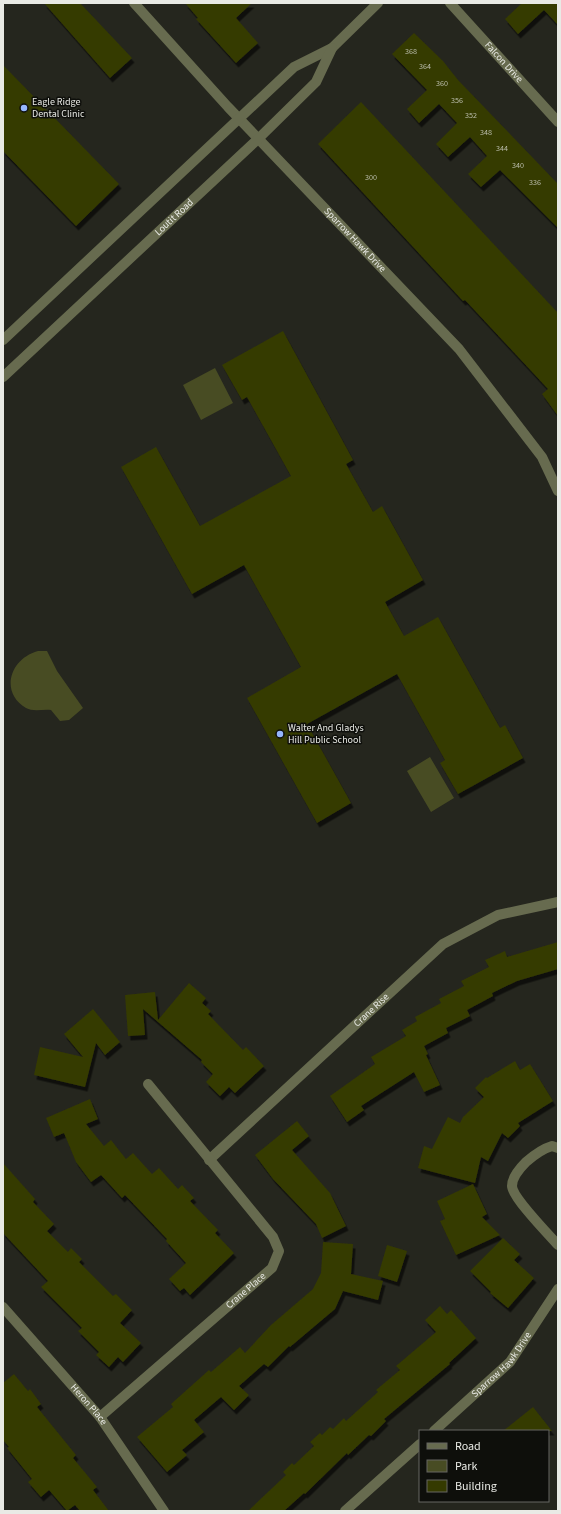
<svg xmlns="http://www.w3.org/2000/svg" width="561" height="1514" viewBox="0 0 561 1514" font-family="'Source Sans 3',sans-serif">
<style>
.green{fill:#484c23}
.building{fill:#353a00;filter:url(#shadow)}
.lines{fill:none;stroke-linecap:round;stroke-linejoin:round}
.minor{stroke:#676b4f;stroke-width:10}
.poi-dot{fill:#95b6fd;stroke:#0e0f0b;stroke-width:1.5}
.labels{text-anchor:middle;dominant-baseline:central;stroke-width:3;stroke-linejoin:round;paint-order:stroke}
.number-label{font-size:8px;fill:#bcbeac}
.street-label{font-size:10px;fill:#e9eae5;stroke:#0e0f0b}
.poi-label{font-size:10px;fill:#e9eae5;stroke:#0e0f0b;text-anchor:start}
</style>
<defs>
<filter id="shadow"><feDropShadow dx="2.5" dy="4.5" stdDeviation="0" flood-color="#0009"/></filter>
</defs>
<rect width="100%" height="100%" fill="#25261e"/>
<path class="green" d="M 215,368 L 233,403 L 201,420 L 183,385 Z
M 38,651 L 47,651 L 57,671 L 83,708 L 69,720 L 60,721 L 51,710 C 43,709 33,712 26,708 C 0,693 9,659 38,651 Z
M 430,757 L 454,798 L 431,812 L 407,771 Z"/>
<path class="building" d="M 44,3 L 80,3 L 132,58 L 110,78 Z
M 185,3 L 252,3 L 236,18 L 258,43 L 236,63 L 196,19 L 198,18 Z
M 522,3 L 558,3 L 558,25 L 544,10 L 518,34 L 505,19 Z
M 414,33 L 443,61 L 458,80 L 558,184 L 558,228 L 500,170 L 481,187 L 468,174 L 487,156 L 470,137 L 448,157 L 436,144 L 457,123 L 439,104 L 419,123 L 407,109 L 427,90 L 392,54 Z
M 3,65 L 119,184 L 76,226 L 3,151 Z
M 361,102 L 558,313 L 558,416 L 542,394 L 548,389 L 465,300 L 463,301 L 318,144 Z
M 283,331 L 353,460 L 346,464 L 373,512 L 382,506 L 423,580 L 385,602 L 404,636 L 438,617 L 500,728 L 505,725 L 523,758 L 458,794 L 440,763 L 445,760 L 397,674 L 307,724 L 351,803 L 317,823 L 247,698 L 301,667 L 244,565 L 192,594 L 121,467 L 156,447 L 200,526 L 291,476 L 247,397 L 242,400 L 222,365 Z
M 558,942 L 558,969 L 517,981 L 492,993 L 493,996 L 467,1010 L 470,1016 L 446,1028 L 448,1033 L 424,1046 L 428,1054 L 426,1055 L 440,1085 L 424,1092 L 414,1072 L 361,1106 L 364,1110 L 347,1122 L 330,1096 L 375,1064 L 371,1057 L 406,1036 L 402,1030 L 417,1021 L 415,1017 L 441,1003 L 439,999 L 464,986 L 461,981 L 489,967 L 485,960 L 505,951 L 507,957 Z
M 189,983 L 206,998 L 202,1003 L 211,1011 L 208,1014 L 243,1050 L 246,1047 L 264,1066 L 235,1093 L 229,1087 L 220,1096 L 206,1082 L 213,1074 L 201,1062 L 202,1060 L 143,1009 L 145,1035 L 128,1036 L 125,995 L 155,992 L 158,1020 Z
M 93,1009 L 120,1042 L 105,1055 L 96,1043 L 85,1087 L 34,1075 L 40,1047 L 83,1057 L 64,1034 Z
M 515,1061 L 520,1070 L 530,1064 L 553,1101 L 518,1123 L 520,1126 L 508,1138 L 502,1133 L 488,1161 L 481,1157 L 475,1183 L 418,1168 L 424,1146 L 432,1149 L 448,1117 L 460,1123 L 463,1117 L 484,1097 L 475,1088 L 486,1077 L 487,1078 Z
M 90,1099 L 98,1119 L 86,1124 L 104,1146 L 111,1140 L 126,1159 L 133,1153 L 152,1174 L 159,1168 L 178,1189 L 182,1185 L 194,1198 L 190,1201 L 218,1230 L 215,1233 L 234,1253 L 190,1295 L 184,1288 L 180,1291 L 169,1279 L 186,1263 L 166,1241 L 167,1239 L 125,1195 L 122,1198 L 101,1175 L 91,1182 L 76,1162 L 64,1133 L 54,1137 L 46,1118 Z
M 297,1121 L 309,1136 L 292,1150 L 330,1193 L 346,1226 L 322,1238 L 316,1224 L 273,1179 L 255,1155 Z
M 3,1163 L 35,1199 L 33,1202 L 54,1224 L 47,1231 L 68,1252 L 71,1248 L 82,1259 L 79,1262 L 113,1296 L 116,1294 L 132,1310 L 120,1323 L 141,1343 L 123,1362 L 118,1357 L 109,1367 L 96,1355 L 99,1352 L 78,1331 L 82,1328 L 41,1287 L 48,1281 L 3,1233 Z
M 473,1184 L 487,1214 L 482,1217 L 500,1235 L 456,1255 L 440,1221 L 445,1219 L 437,1201 Z
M 503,1238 L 520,1254 L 514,1260 L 534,1278 L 508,1308 L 490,1293 L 491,1292 L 470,1271 Z
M 323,1242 L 353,1244 L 351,1274 L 383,1281 L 378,1300 L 343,1291 L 335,1309 L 290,1347 L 289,1346 L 268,1367 L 264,1364 L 239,1386 L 249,1395 L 234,1410 L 221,1397 L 194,1420 L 204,1432 L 182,1450 L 187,1455 L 167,1472 L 137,1437 L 173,1407 L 171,1404 L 209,1370 L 211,1372 L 240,1347 L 245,1353 L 271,1325 L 313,1289 L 321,1273 Z
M 387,1245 L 407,1251 L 397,1282 L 378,1276 Z
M 440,1306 L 447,1314 L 451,1310 L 476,1338 L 449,1363 L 450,1364 L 384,1419 L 386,1421 L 371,1436 L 369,1435 L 348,1455 L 347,1453 L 305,1494 L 304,1493 L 284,1511 L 248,1511 L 286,1475 L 283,1472 L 292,1463 L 294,1465 L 314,1446 L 310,1442 L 320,1433 L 322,1435 L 330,1427 L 333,1429 L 344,1418 L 346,1421 L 378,1392 L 376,1390 L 400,1370 L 396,1366 L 436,1332 L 425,1320 Z
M 14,1374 L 28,1391 L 30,1389 L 41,1404 L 37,1407 L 76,1455 L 73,1458 L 97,1487 L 93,1490 L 109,1511 L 80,1511 L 75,1505 L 67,1511 L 49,1490 L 41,1497 L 28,1482 L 32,1479 L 7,1448 L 9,1447 L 3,1440 L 3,1383 Z
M 533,1407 L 552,1431 L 503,1431 Z"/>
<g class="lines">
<g class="minor">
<path id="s1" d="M 134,3 L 228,107 L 459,349 L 542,457 L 558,491"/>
<path id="s2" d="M 450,3 L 558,122"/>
<path d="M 3,340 L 294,67 L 332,48 L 378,3"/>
<path id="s3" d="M 3,377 L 258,139 L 316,82 L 332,48"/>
<path d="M 558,1148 L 552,1146 C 542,1149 534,1155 526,1162 C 520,1168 512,1177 512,1186 C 512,1197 549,1235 558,1245"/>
<path id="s4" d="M 209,1160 L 443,944 L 498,915 L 558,902"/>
<path id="s5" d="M 3,1307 L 100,1417 L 164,1511"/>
<path id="s6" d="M 100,1417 L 272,1268 L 279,1251 L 273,1237 L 148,1084"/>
<path id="s7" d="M 434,1431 L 510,1362 L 558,1289"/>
<path d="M 345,1511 L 420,1444"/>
</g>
</g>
<g class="poi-dot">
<circle cx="24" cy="108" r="4"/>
<circle cx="280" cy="734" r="4"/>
</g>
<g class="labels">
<g class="number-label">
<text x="411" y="51">368</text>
<text x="425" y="66">364</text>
<text x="442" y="83">360</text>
<text x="457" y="100">356</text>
<text x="471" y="115">352</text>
<text x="486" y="132">348</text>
<text x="502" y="148">344</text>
<text x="518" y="165">340</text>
<text x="371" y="177">300</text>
<text x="535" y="182">336</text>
</g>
<g class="street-label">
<text stroke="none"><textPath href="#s2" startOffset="80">Falcon Drive</textPath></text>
<text stroke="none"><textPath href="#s3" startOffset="234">Loutit Road</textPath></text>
<text stroke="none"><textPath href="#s1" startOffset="324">Sparrow Hawk Drive</textPath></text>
<text stroke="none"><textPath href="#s4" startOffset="221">Crane Rise</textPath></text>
<text stroke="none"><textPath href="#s6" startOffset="193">Crane Place</textPath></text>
<text stroke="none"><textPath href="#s7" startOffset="95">Sparrow Hawk Drive</textPath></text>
<text stroke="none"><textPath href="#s5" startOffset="130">Heron Place</textPath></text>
</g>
<g class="poi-label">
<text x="32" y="102">Eagle Ridge<tspan x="32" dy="12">Dental Clinic</tspan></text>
<text x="288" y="728">Walter And Gladys<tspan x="288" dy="12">Hill Public School</tspan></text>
</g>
</g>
<rect width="561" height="1514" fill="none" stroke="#e9eae5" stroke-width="8"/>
<rect x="419" y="1430" width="130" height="72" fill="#0e0f0b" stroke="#666762"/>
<rect x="427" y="1443" width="20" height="6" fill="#676b4f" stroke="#666762"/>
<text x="455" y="1450" font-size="12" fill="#e9eae5">Road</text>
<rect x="427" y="1460" width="20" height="12" fill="#484c23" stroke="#666762"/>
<text x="455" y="1470" font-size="12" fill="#e9eae5">Park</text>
<rect x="427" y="1480" width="20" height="12" fill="#353a00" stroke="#666762"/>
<text x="455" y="1490" font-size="12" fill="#e9eae5">Building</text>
</svg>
